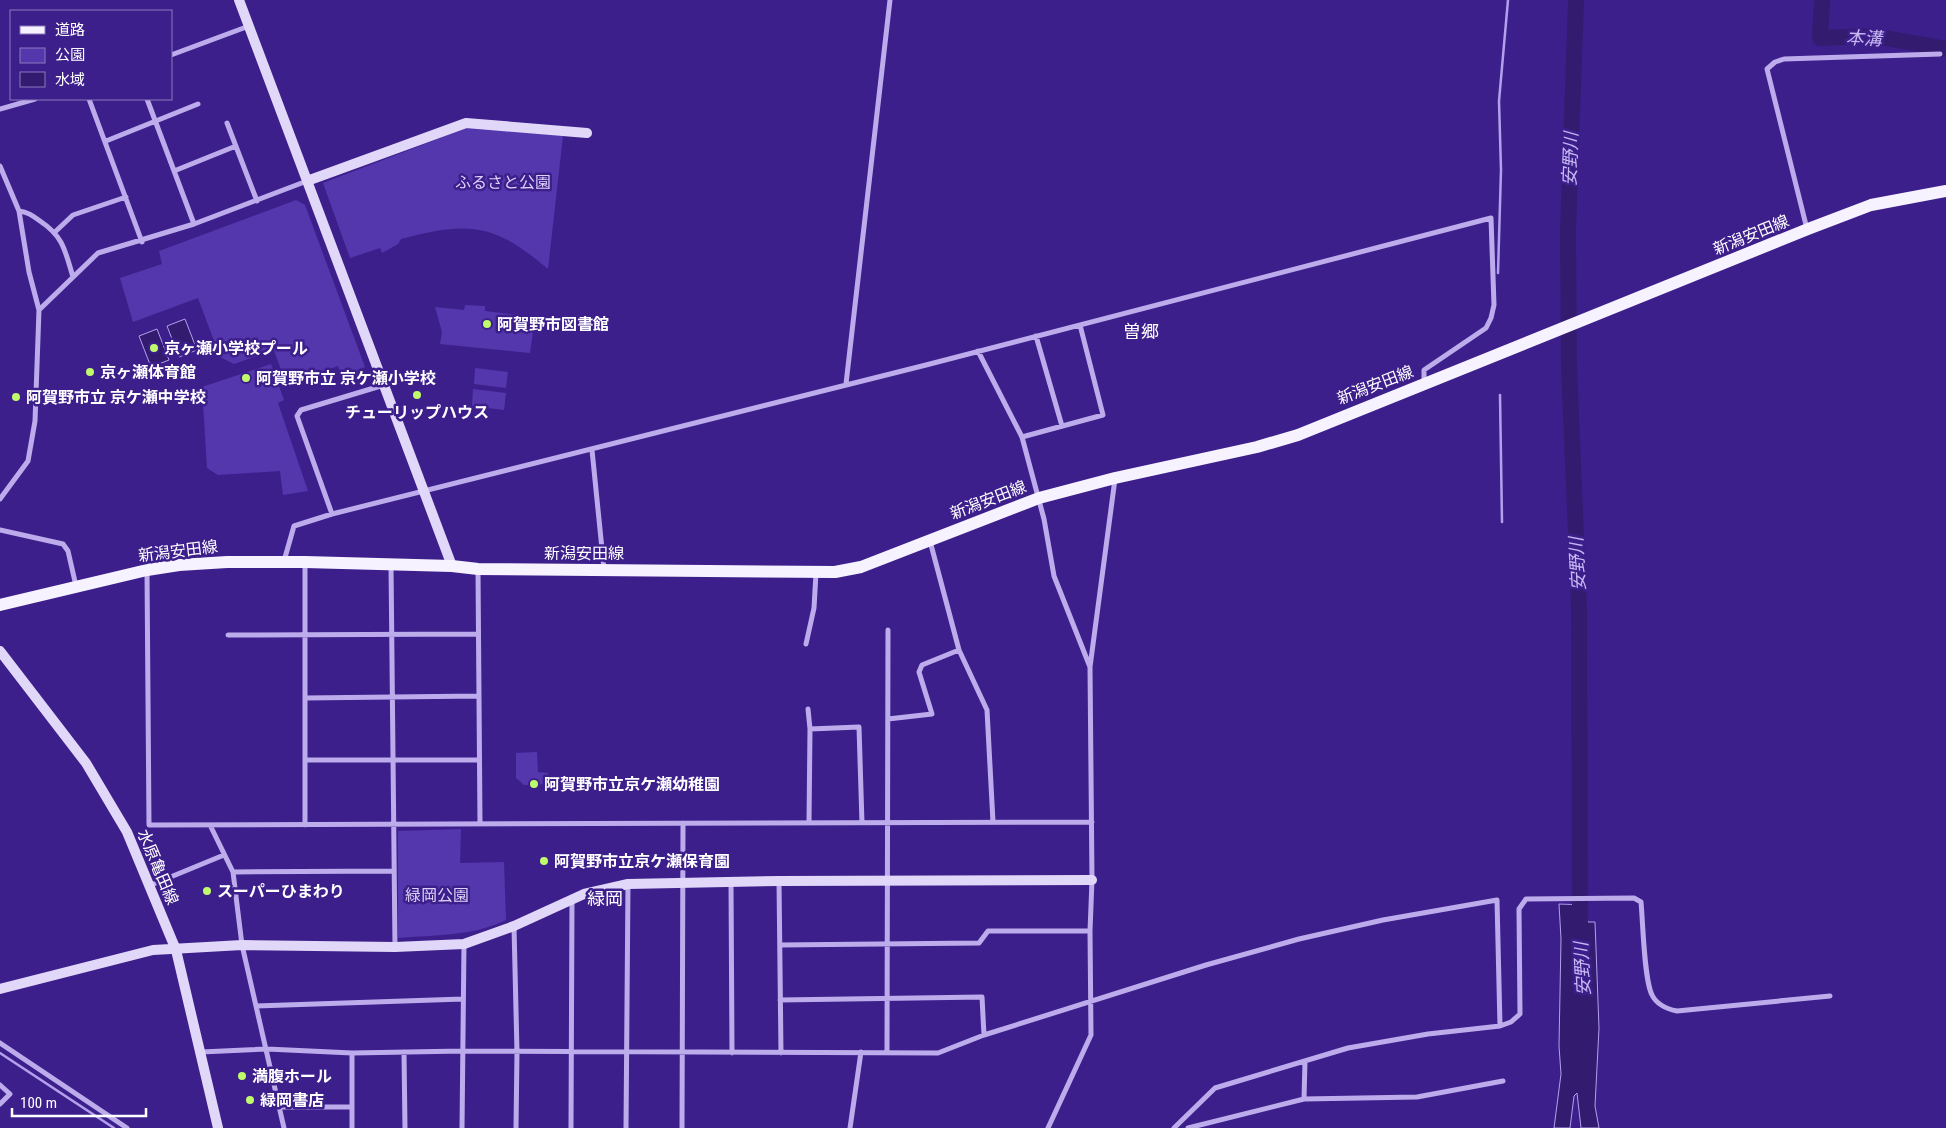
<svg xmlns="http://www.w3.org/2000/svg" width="1946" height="1128" viewBox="0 0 1946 1128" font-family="'Roboto Condensed','Noto Sans JP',sans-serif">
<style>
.green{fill:#5437ac}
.water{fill:#331c70;stroke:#b3a0ed}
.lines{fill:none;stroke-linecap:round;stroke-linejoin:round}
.stream{stroke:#b3a0ed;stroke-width:2.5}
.river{stroke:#331c70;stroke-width:16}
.street{stroke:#bdacec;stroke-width:5}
.secondary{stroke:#e1d8f9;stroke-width:10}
.primary{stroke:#f6f2ff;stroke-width:12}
.poi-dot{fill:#bffa6d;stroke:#3d1f8c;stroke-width:2}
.labels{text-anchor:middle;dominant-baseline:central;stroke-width:5;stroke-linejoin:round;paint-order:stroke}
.park-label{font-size:16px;fill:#dcd2f9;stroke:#3d1f8c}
.street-label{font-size:16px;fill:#fff;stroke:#3d1f8c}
.poi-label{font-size:16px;font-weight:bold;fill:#fff;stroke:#3d1f8c;text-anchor:start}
.water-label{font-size:18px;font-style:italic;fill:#c7b8f3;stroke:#3d1f8c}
.neighbourhood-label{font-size:18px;fill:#fff;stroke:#3d1f8c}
</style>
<rect width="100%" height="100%" fill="#3d1f8c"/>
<path class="green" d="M 469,127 L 563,136 L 548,269 C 494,223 469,221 401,239 L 398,244 L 382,253 L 380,248 L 350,258 L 323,183 Z
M 296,200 L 305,205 L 365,367 L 342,377 L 338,366 L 286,385 L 274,350 L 234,364 L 220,357 L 198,298 L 133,322 L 120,278 L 162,264 L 159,251 Z
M 465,305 L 485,306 L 485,311 L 535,317 L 530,353 L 440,344 L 442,332 L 435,307 L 464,310 Z
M 271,364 L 284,400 L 278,403 L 308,491 L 283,495 L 280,471 L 218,475 L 207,468 L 202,387 Z
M 475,368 L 508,372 L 506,388 L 474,384 Z
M 473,389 L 506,393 L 504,410 L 472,406 Z
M 537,752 L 538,772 L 548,773 L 548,784 L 524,785 L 516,778 L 516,753 Z
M 461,829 L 460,863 L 504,862 L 506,920 C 474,936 434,935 398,938 L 398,831 Z"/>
<path class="water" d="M 185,319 L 197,350 L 179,357 L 167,326 Z
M 157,329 L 169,360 L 151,367 L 139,336 Z
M 1559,904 C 1577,905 1583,902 1588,922 L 1595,922 L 1599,1028 L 1595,1106 L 1599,1128 L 1581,1128 L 1577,1093 L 1574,1096 L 1570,1128 L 1554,1128 L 1561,1074 L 1559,1046 L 1561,939 Z"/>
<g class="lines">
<path class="stream" d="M 1498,273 L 1501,170 L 1499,101 L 1508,0
M 1500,395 L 1502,522
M 0,1053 L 114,1128"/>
<path class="river" d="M 1576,0 L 1568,232 L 1569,365 L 1579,608 L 1580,926
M 1822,0 L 1820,38 L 1874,36 L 1946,49"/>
<path class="street" d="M 171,55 L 249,26
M 89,99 L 142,242
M 147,99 L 194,224
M 0,109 L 35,99
M 227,123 L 257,201
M 106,141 L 198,104
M 0,166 L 19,211 L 29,272 L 39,310 L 35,421 L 28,461 L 0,499
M 174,171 L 236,146
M 19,211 C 28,212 33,216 40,221 C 64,237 65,251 73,277
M 1807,229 L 1767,69 L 1775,62 L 1784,59 L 1940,54
M 56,231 L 73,215 L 126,197
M 39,310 L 98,253 L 194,224 L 307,181
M 1036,336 L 1062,426
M 978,351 L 1022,437 L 1044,519 L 1054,576 L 1090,667
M 846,384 L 890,0
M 1022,437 L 1103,415 L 1080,325
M 592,450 L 604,569
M 332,514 L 297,416 L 301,410 L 384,385
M 0,530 L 63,544 L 68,551 L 76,586
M 930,541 L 959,650 L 987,710 L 993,822
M 284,561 L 294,526 L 332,514 L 926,365 L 1491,218 L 1494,305 L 1491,318 L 1486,328 L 1424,370 L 1424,383
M 391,565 L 395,947
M 478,570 L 480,824
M 147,571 L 149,825 L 1092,822
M 228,635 L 478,634
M 806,644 L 814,608 L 816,573
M 305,698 L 479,696
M 808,709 L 810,729 L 809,823
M 888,719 L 932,714 L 919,672 L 922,665 L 959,650
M 810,729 L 859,727 L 862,823
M 305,760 L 479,760
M 210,825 L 233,872 L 242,945 L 284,1128
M 305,825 L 305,562
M 233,872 L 394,871
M 779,881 L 781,1053
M 731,882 L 732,1053
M 151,885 L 224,855
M 514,927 L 517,1052 L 516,1128
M 780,945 L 979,943 L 988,931 L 1090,931
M 780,1000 L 982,997 L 984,1035
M 256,1006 L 463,999
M 0,1043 L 127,1128
M 201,1052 L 267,1049 L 352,1053 L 463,1051 L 938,1053 L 984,1035 L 1206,965 L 1299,939 L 1383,920 L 1497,900 L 1500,1026
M 404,1052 L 405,1128
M 887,1052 L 888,630
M 0,1085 L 10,1094 L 0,1104
M 1304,1099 L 1305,1061
M 280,1107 L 352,1107
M 352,1128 L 352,1053
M 462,1128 L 464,944
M 571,1128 L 572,899
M 626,1128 L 628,884
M 682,1128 L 683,823
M 850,1128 L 861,1052
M 1048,1128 L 1091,1035 L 1090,931 L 1092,880 L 1090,667 L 1115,479
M 1174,1128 L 1215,1088 L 1348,1048 L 1428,1034 L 1500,1026 L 1511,1022 L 1520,1014 L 1519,909 L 1526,899 L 1634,898 L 1641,902 C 1643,923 1644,979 1652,995 C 1657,1005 1667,1009 1677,1011 L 1830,996
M 1188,1128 L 1304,1099 L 1417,1097 L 1503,1081"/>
<path class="secondary" d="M 239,0 L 452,566
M 307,181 L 466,123 L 587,133
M 0,651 L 86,763 L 127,832 L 176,950 L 218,1128
M 0,989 L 153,950 L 242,945 L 395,947 L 464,944 L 514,926 L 584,894 L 628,884 L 779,881 L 1092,880"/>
<path class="primary" d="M 0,605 L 147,570 L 179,565 L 227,562 L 305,562 L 452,566 L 478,569 L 835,572 L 861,567 L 1039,498 L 1115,478 L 1257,447 L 1298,435 L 1808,229 L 1871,205 L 1946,191"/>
</g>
<g class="poi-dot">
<circle cx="487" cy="324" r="5"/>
<circle cx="154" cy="348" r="5"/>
<circle cx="90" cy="372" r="5"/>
<circle cx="246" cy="378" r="5"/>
<circle cx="417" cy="395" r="5"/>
<circle cx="16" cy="397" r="5"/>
<circle cx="534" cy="784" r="5"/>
<circle cx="544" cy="861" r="5"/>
<circle cx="207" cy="891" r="5"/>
<circle cx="242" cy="1076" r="5"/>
<circle cx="250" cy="1100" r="5"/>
</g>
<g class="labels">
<g class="park-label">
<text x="503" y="182">ふるさと公園</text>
<text x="437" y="895">緑岡公園</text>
</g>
<g class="street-label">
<text transform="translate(1751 235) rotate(-22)">新潟安田線</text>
<text transform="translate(1375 385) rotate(-21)">新潟安田線</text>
<text transform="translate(988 500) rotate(-21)">新潟安田線</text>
<text transform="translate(178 551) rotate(-7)">新潟安田線</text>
<text x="584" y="553">新潟安田線</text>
<text transform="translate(158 867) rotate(67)">水原亀田線</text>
</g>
<g class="poi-label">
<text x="497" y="324">阿賀野市図書館</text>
<text x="164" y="348">京ヶ瀬小学校プール</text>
<text x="100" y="372">京ヶ瀬体育館</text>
<text x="256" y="378">阿賀野市立 京ケ瀬小学校</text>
<text x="26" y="397">阿賀野市立 京ケ瀬中学校</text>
<text x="417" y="412" text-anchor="middle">チューリップハウス</text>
<text x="544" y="784">阿賀野市立京ケ瀬幼稚園</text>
<text x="554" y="861">阿賀野市立京ケ瀬保育園</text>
<text x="217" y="891">スーパーひまわり</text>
<text x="252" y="1076">満腹ホール</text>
<text x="260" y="1100">緑岡書店</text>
</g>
<g class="water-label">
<text transform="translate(1864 38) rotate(2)">本溝</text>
<text transform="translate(1570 159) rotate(-88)">安野川</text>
<text transform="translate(1577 564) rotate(-93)">安野川</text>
<text transform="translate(1582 969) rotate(-93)">安野川</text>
</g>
<g class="neighbourhood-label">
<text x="1141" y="331">曽郷</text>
<text x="605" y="898">緑岡</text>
</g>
</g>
<rect x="10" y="10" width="162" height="90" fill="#3d1f8c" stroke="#8b79ba"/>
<rect x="20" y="26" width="25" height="8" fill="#f6f2ff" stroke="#8b79ba"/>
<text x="55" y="35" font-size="15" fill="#ffffff">道路</text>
<rect x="20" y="48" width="25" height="15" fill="#5437ac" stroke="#8b79ba"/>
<text x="55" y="60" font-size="15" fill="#ffffff">公園</text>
<rect x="20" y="72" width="25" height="15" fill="#331c70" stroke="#8b79ba"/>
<text x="55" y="85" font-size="15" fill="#ffffff">水域</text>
<path d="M12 1108v8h134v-8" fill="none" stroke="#ffffff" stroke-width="2.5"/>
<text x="20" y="1108" font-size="15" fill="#ffffff" stroke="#3d1f8c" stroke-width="4" paint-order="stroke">100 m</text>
</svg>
